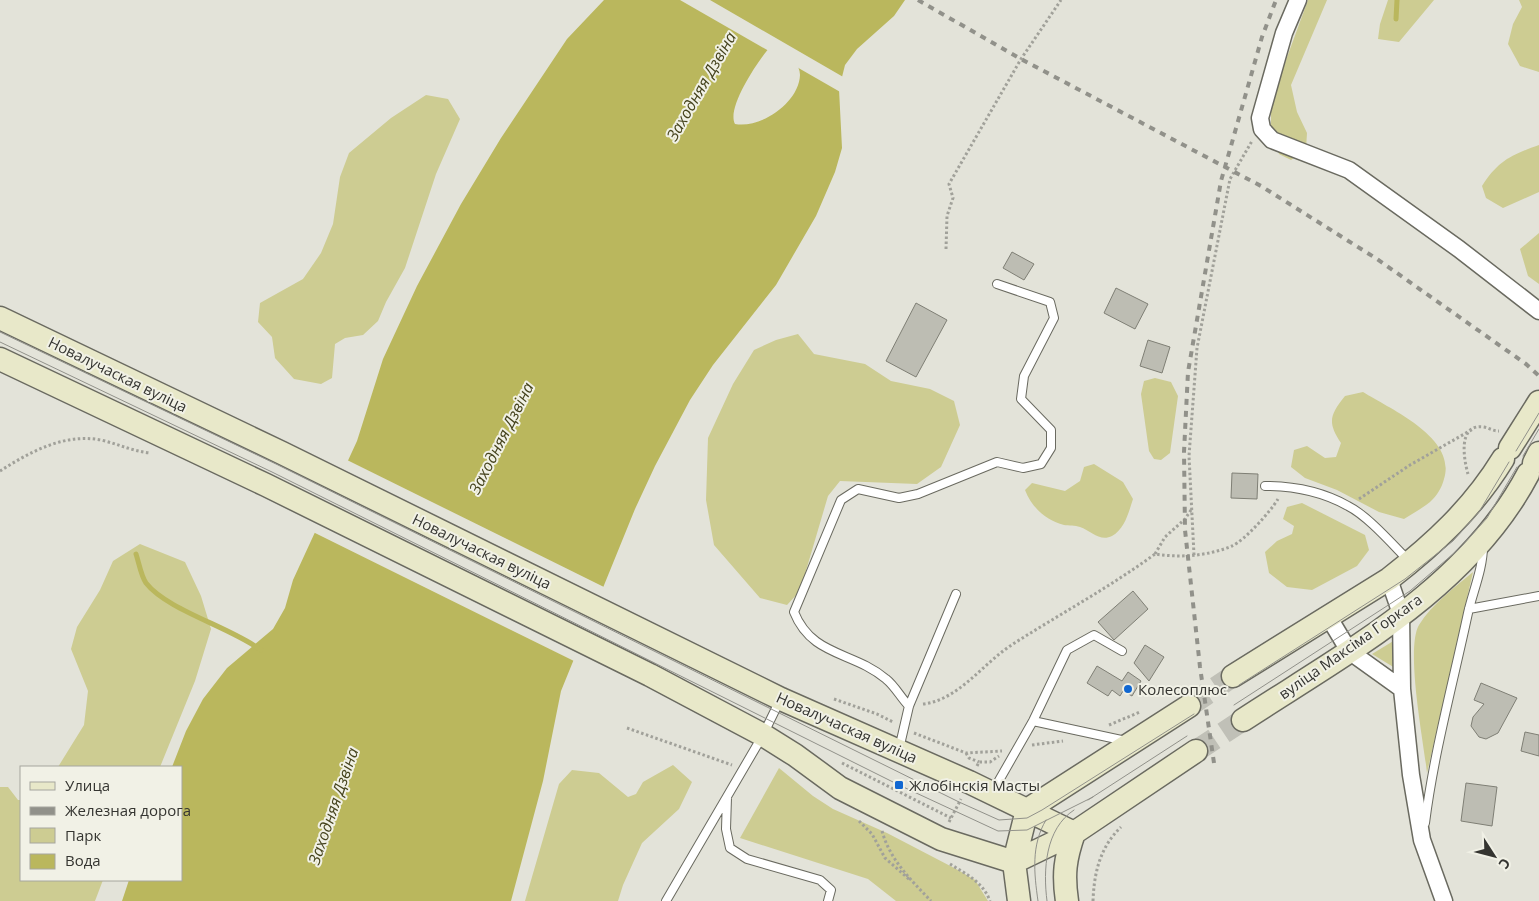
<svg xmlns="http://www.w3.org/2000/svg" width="1539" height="901" viewBox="0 0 1539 901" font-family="'Open Sans',sans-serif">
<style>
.green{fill:#cdcc92}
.water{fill:#bab75d;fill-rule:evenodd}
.pier{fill:#e3e3d9}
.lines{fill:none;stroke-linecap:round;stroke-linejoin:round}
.stream{stroke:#bab75d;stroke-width:5}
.building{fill:#bdbdb3;stroke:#7f7f75}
.secondary-tunnel{stroke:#c0c0b7;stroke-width:22;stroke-dasharray:22 11;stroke-linecap:butt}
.service-casing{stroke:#6a6a60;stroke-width:10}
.minor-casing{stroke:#6a6a60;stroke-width:19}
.secondary-casing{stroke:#6a6a60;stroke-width:25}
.path{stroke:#a1a19a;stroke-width:3;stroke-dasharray:2.5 2.5;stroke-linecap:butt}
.service{stroke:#fff;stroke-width:8}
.minor{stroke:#fff;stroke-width:16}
.secondary{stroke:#e8e8c9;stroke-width:22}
.tram{stroke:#91918a;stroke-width:1}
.rail{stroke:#91918a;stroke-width:4;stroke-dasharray:6 6;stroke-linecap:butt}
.poi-dot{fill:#1167d1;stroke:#f1f1e6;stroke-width:2}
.labels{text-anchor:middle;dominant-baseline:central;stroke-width:4;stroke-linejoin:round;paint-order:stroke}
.street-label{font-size:15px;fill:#353531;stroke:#f1f1e6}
.poi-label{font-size:15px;fill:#353531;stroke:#f1f1e6;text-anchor:start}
.water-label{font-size:16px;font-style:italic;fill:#45431d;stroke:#f1f1e6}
</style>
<rect width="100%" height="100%" fill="#e3e3d9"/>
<path class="green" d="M 1308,0 L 1327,0 L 1291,85 L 1297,112 L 1307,133 L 1306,149 L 1291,160 L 1279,154 L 1271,132 L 1271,101 Z
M 1388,0 L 1434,0 L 1399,42 L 1378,39 L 1380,24 Z
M 1519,0 L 1539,0 L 1539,72 L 1520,66 L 1508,44 L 1513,24 L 1522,7 Z
M 426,95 L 448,99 L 460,119 L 436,174 L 405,268 L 386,302 L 378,321 L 363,335 L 345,338 L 335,344 L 332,378 L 321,384 L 294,379 L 275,358 L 272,337 L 258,322 L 260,303 L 303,279 L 321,253 L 333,224 L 340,177 L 349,153 L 391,118 Z
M 1539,145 L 1539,192 L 1503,208 L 1486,198 L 1482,186 C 1498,161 1511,155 1539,145 Z
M 1539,233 L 1539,284 L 1528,276 L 1520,249 Z
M 798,334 L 814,354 L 865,364 L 891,381 L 930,389 L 954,401 L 960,425 L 941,467 L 917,484 L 840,481 L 828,496 L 800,591 L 787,605 L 760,598 L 714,545 L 706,500 L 708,438 L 733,384 L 754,350 L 776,340 Z
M 1155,378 L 1171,382 L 1178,396 L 1170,453 L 1161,460 L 1154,459 L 1149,451 L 1141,394 L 1144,381 Z
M 1363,392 C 1392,410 1457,438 1444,479 C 1442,487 1437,496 1430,502 C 1423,508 1413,513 1404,519 L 1379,512 L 1337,490 L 1305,478 L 1291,467 L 1294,450 L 1307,446 L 1325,458 L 1336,457 L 1341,443 C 1327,422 1330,415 1345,396 Z
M 1094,464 L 1123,482 L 1133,499 C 1129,511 1125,529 1112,536 C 1100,542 1091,531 1080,527 C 1075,525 1069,526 1064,525 C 1046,520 1032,508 1025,490 L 1032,483 L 1065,491 L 1080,481 L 1084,467 Z
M 1302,503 L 1365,535 L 1369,550 L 1357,566 L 1312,590 L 1287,587 L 1269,573 L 1265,552 L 1277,541 L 1292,534 L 1294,526 L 1283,519 L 1287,507 Z
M 140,544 L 185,562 L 201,596 L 211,629 L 195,681 L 160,767 L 58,767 L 84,725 L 88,691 L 71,649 L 77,627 L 100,590 L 113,561 Z
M 1473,572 L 1427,773 C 1424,743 1405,649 1419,625 C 1432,604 1454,588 1473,572 Z
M 1395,640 L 1395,668 L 1372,654 Z
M 673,765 L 692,782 L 679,809 L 642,843 L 623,885 L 618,901 L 525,901 L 559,784 L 572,770 L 599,773 L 628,797 L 636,794 L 643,782 Z
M 779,768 L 813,796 L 833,809 L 887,833 L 958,870 L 975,880 L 988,901 L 896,901 L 868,879 L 740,838 Z
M 0,787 L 8,787 L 18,800 L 21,800 L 21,880 L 103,880 L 95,901 L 0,901 Z"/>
<path class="water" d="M 604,0 L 905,0 L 894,16 L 857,49 L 845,65 L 839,89 L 842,148 L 835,172 L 816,216 L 776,285 L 713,365 L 690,400 L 655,466 L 635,509 L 561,691 L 543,781 L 511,901 L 122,901 L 129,880 L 181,880 L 181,767 L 172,767 L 186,731 L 203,699 L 227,668 L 273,629 L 285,608 L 293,580 L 357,441 L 383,359 L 417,286 L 461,204 L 501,138 L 567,39 ZM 771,46 L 785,49 C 791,57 800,65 800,75 C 799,103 760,129 735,124 C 726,108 759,59 771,46 Z"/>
<path class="pier" d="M 680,0 L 710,0 L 845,78 L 842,93 L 795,66 L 783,51 L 772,49 L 769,51 Z
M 345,459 L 606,588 L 576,662 L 313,532 Z"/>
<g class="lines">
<path class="stream" d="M 1396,19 L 1397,0
M 136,554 C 139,563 141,576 146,583 C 167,610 230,627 261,650"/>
</g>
<path class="building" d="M 1012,252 L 1034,264 L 1024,280 L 1003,268 Z
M 1116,288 L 1148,304 L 1135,329 L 1104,313 Z
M 916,303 L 947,320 L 916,377 L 886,361 Z
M 1148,340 L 1170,347 L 1162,373 L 1140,366 Z
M 1232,473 L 1258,474 L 1257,499 L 1231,498 Z
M 1133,591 L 1148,609 L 1114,640 L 1098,622 Z
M 1145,645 L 1164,657 L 1149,681 L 1134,663 Z
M 1097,666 L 1122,681 L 1128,672 L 1141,681 L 1132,696 L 1123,691 L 1120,696 L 1112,690 L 1108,696 L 1087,683 Z
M 1481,683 L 1517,698 L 1498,733 L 1486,739 L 1479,737 L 1471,726 L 1473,717 L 1484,704 L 1474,700 Z
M 1525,732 L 1539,735 L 1539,756 L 1521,751 Z
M 1466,783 L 1497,787 L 1492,826 L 1461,821 Z"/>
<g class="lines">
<path class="secondary-tunnel" d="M 1189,706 L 1233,676
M 1196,751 L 1243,720"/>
<defs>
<path id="service" d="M 1265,486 C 1293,486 1323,492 1348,506 C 1368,516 1393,545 1409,561
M 1469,609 L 1539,596
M 909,706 C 901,698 895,686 886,679 C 853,651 812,657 794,612 L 841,500 L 858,489 L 899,498 L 918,494 L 997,462 L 1023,468 L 1041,464 L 1051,448 L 1051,430 L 1021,399 L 1024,376 L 1054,318 L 1050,302 L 997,284
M 1033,721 L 1126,741
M 899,749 L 909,706 L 956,594
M 993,791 L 1033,721 L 1067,650 L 1094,635 L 1122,651
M 727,797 L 726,829 L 730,848 L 747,859 L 820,880 L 831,890 L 828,901
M 1425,823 C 1434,752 1453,683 1468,613 C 1473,591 1483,569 1483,546
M 666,901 L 763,735 L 780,700"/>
<path id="minor" d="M 1298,0 L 1284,33 L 1260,118 L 1262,129 L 1272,140 L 1349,170 L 1459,249 L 1539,311
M 1389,579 L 1401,614 L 1402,689 L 1411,775 L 1422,840 L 1444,901
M 1328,616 L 1349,651 L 1402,689"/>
<path id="secondary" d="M 0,318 L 282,453 L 781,699 L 969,782 L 1074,833
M 0,359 L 266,485 L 650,675 L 763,735 L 795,755 L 840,788 L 941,839 L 1014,862 L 1074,833 L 1196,751
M 1510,448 L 1539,402
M 1534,463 L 1539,453
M 1233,676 L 1389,579 C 1434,544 1473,508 1503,459
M 1243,720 C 1347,652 1468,588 1528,474
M 1019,901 L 1014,862 L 1027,810 L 1189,706
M 1067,901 C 1063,874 1065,859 1074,833"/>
</defs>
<use href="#service" class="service-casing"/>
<use href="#minor" class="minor-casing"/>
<use href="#secondary" class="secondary-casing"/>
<path class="path" d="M 946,249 L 947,216 L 953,198 L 949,184 L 1021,59 L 1061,0
M 0,471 C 30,452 64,433 101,440 C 118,444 132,451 150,453
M 1468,474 C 1464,460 1457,423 1484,427 C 1489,428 1493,431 1499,431
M 1359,499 L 1410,465 L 1473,429
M 1155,554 L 1165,537 L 1185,519 L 1191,510
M 1194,555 L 1189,456 L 1197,348 L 1230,179 L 1252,141
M 834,699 L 877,714 L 893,722
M 923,704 C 959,700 983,663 1013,644 C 1060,614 1110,587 1155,554 C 1180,558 1208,556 1232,546 C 1244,541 1271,511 1278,499
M 1109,725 L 1140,712
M 627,728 L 732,765
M 914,733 L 966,753 L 1002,751
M 1032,745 L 1063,741
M 966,753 L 969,758 L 979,762
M 842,763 L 951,818
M 977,766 L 979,762 L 990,762 L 999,756
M 859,821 L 872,834 L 885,858 L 910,880
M 949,822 L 961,799
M 882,831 C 890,860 911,880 931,901
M 950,864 C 966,874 983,882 990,901
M 1093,901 C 1094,873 1100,847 1121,827"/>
<use href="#service" class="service"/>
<use href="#minor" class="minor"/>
<use href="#secondary" class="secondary"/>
<path class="tram" d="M 0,332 L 276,464 L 959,802 L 999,820 L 1027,818 L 1042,810 L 1194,714
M 0,342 L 272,472 L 899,785 L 998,831 L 1027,830 L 1093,797
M 1516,451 L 1539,413
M 1523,456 L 1539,429
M 1239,685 L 1405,579 L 1453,541 L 1479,512 L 1509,462
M 1234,705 L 1410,591 L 1460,548 L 1487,518 L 1517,467
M 1088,800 L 1187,736
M 1038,901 C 1034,873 1031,845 1046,820
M 1047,901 C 1043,870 1045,829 1074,810"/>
<path class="rail" d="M 918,0 L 1021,59 L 1261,186 L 1377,259 L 1526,364 L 1539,376
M 1214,763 L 1200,667 L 1185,530 L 1184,452 L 1188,372 L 1221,181 L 1262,37 L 1276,0"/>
</g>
<g class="poi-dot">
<circle cx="1128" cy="689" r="5"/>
<rect x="894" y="780" width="10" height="10" rx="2.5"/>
</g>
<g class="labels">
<g class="street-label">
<text transform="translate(118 374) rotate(26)">Новалучаская вуліца</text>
<text transform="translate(482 551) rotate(26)">Новалучаская вуліца</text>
<text transform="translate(1350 646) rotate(-35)">вуліца Максіма Горкага</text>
<text transform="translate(847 727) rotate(24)">Новалучаская вуліца</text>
</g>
<g class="poi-label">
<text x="1138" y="689">Колесоплюс</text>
<text x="909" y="785">Жлобінскія Масты</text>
</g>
<g class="water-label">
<text transform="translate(701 86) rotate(-60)">Заходняя Дзвіна</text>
<text transform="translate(501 438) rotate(-63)">Заходняя Дзвіна</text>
<text transform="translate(333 806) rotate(-71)">Заходняя Дзвіна</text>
</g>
</g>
<rect x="20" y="766" width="162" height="115" fill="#f1f1e6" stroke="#a6a69e"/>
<rect x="30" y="782" width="25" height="8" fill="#e8e8c9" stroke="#a6a69e"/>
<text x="65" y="791" font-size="15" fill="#353531">Улица</text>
<rect x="30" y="807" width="25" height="8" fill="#91918a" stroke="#a6a69e"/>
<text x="65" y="816" font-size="15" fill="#353531">Железная дорога</text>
<rect x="30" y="828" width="25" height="15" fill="#cdcc92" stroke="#a6a69e"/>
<text x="65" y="841" font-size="15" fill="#353531">Парк</text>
<rect x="30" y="854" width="25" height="15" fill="#bab75d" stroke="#a6a69e"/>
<text x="65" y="866" font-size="15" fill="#353531">Вода</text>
<g transform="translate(1494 856) rotate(126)" stroke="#f1f1e6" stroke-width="4" paint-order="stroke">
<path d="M0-4L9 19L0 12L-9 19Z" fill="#353531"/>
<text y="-8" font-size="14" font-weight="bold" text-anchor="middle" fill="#353531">С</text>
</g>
</svg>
